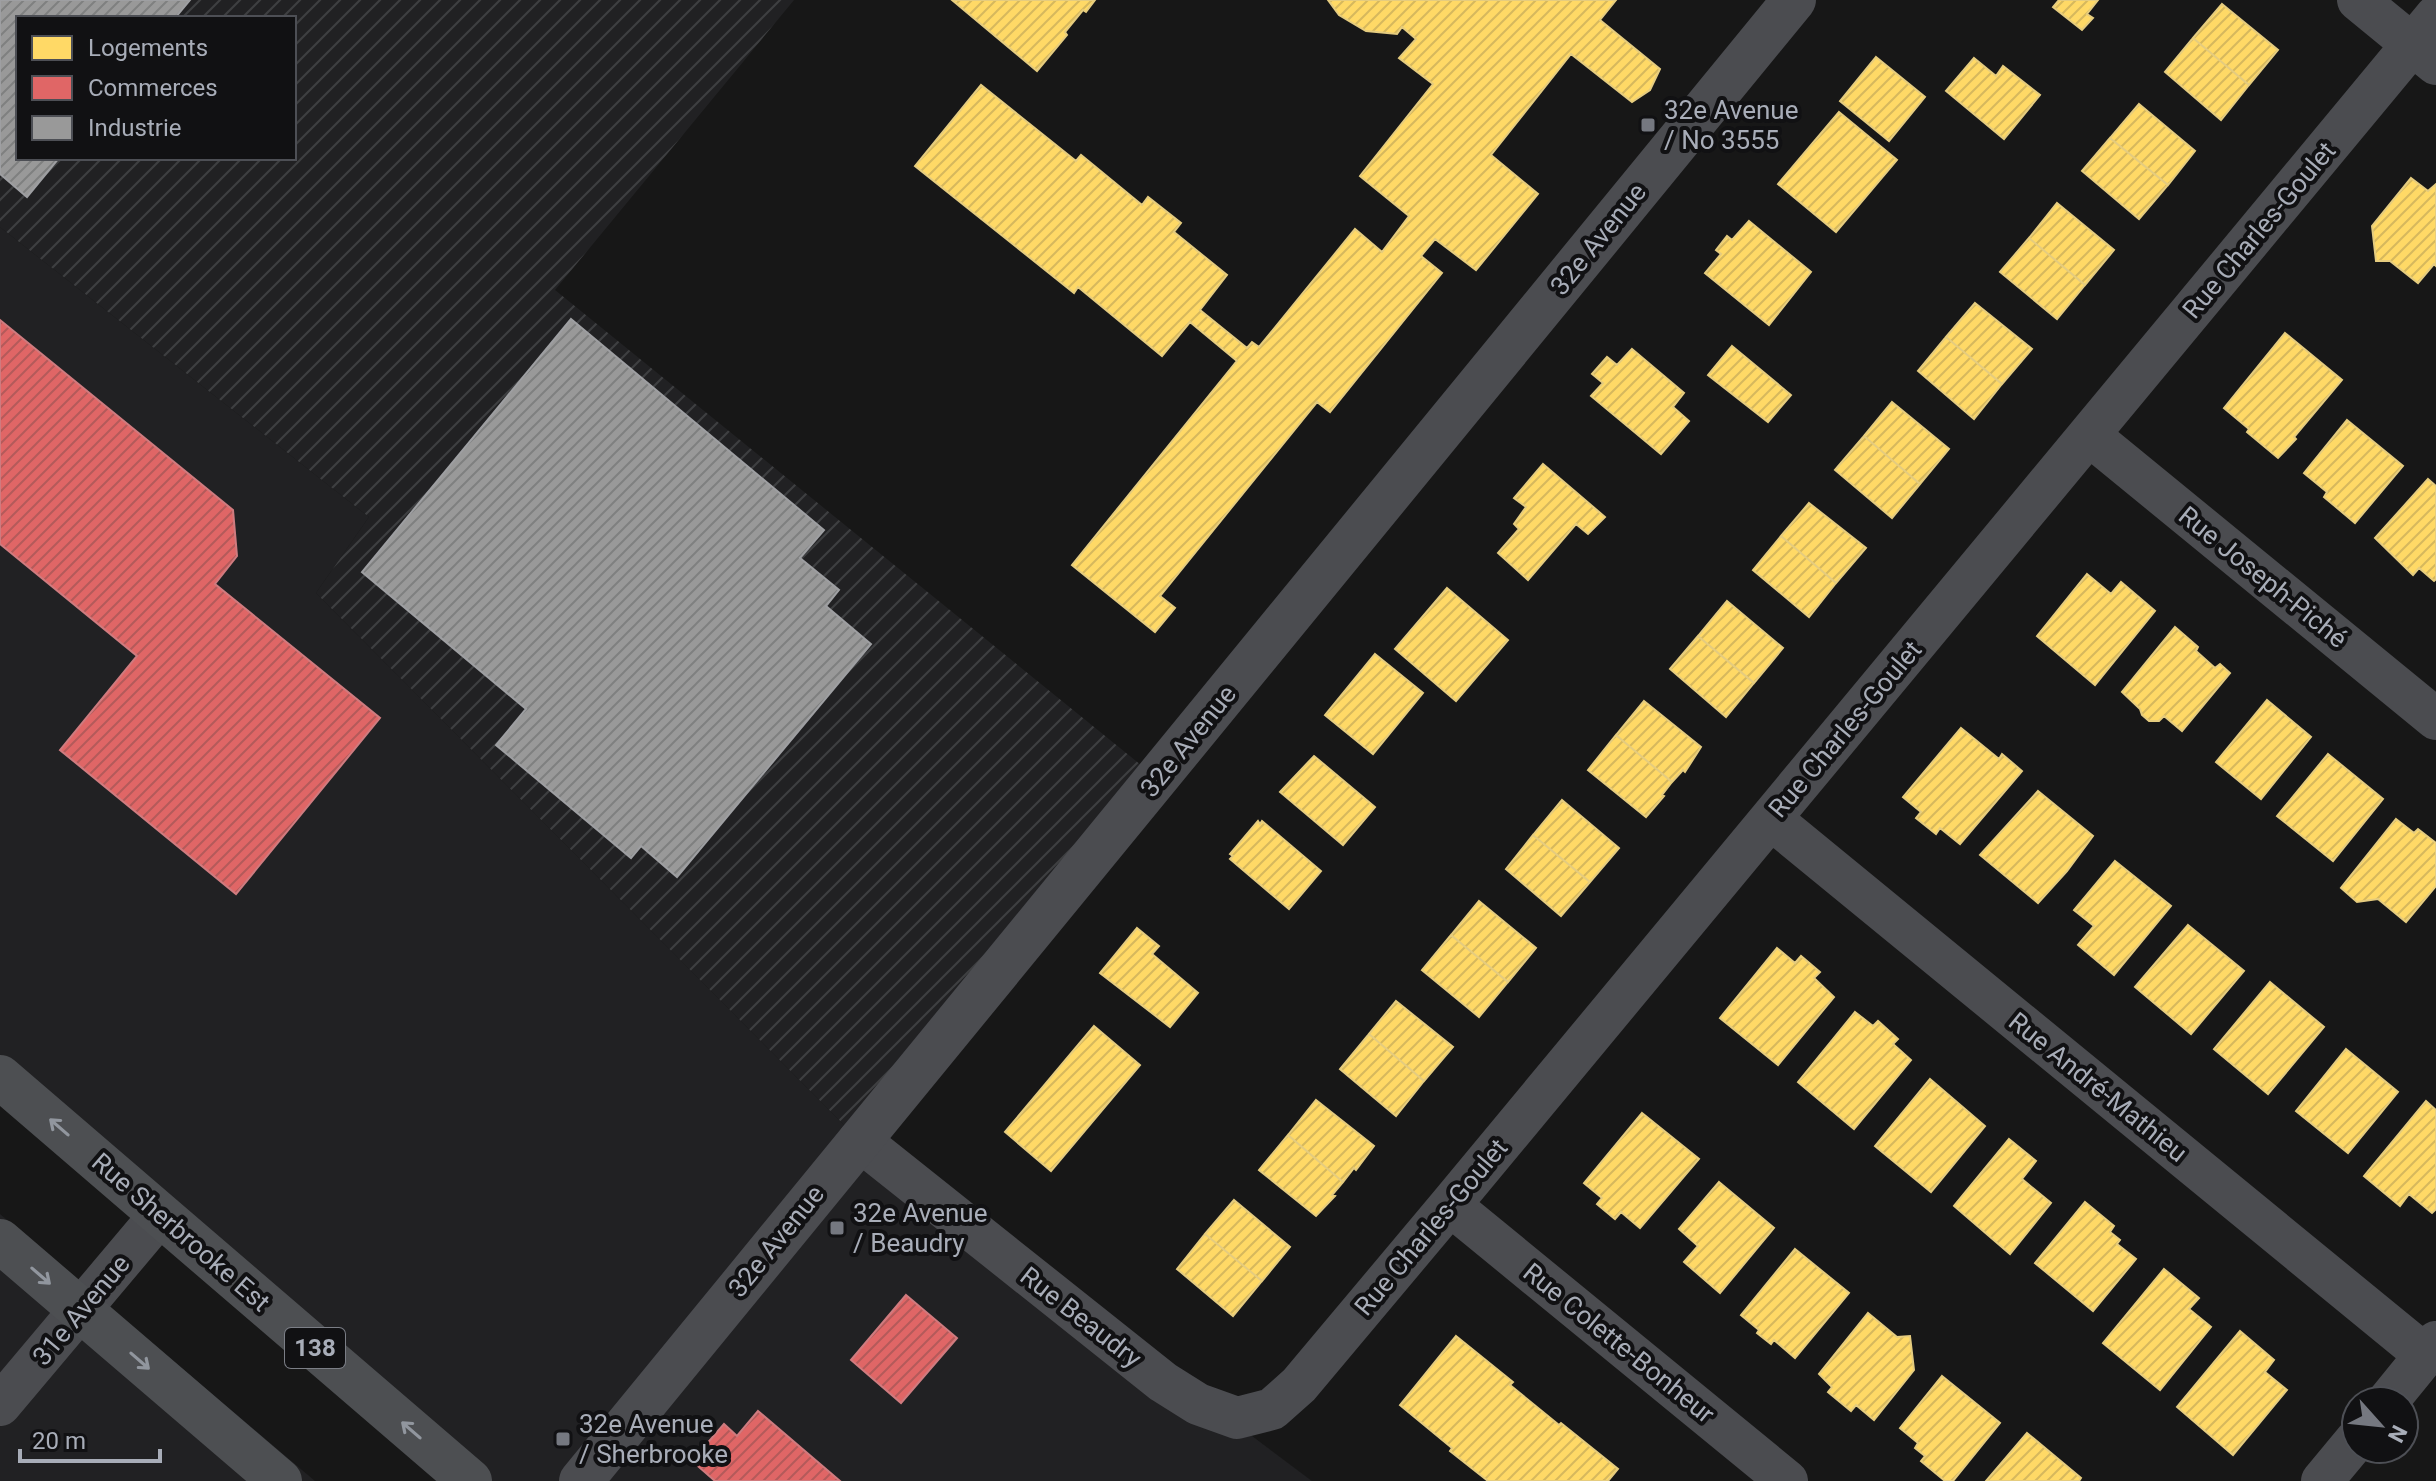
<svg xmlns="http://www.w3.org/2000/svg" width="2436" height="1481" viewBox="0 0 2436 1481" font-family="Roboto,sans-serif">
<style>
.built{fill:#212123}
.industrial{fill:url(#industrial-furrows);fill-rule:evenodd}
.homes{fill:url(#homes-hatch);stroke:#e5cc7f;stroke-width:2}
.shops{fill:url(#shops-hatch);stroke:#cf7b7f;stroke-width:2}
.industry{fill:url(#industry-hatch);stroke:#9e9fa2;stroke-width:2}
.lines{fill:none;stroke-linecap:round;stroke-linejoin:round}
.minor{stroke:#4b4c50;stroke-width:42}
.tertiary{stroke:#4b4c50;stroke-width:44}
.primary{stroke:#4d4f52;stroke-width:44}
.oneway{stroke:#91969e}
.poi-dot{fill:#757880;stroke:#111113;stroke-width:3}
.labels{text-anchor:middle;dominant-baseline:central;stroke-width:8;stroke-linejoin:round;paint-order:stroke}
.shield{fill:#111113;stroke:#7b7e86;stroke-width:2}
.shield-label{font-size:24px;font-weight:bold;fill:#a8adb8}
.poi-label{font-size:26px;fill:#a8adb8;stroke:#111113;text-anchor:start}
.street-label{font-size:26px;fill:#a8adb8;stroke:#111113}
</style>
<defs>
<pattern id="industrial-furrows" width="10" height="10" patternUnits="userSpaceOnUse" patternTransform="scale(2)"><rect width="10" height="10" fill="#212123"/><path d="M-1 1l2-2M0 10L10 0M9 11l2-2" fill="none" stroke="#3e3f41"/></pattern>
<pattern id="homes-hatch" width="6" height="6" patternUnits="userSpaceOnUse" patternTransform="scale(2)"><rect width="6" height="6" fill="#ffd966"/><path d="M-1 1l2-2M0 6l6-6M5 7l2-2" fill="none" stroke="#d6b85d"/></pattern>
<pattern id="shops-hatch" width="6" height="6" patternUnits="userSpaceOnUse" patternTransform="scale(2)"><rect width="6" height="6" fill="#e06666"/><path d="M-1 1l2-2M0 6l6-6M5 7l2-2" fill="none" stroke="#b45a5a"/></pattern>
<pattern id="industry-hatch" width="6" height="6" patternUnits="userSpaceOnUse" patternTransform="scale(2)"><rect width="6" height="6" fill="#999"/><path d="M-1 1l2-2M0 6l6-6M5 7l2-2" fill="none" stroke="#7f8080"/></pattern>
</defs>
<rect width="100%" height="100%" fill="#171717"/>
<path class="built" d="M 0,227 L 369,517 L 316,593 L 859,1140 L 1312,1481 L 474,1481 L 0,1075 Z
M 0,1214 L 315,1481 L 0,1481 Z"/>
<path class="industrial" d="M 0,0 L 794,0 L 555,290 L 1157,778 L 859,1140 L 316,593 L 369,517 L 0,227 ZM 18,18 L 294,18 L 294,158 L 18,158 Z"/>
<path class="homes" d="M 952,0 L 1095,0 L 1086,12 L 1083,10 L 1065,32 L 1067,35 L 1037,71 Z
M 1328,0 L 1616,0 L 1600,20 L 1660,69 L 1650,90 L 1632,102 L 1571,54 L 1491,155 L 1538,194 L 1476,270 L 1435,239 L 1421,256 L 1442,273 L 1330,412 L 1317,402 L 1160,596 L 1175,608 L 1155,632 L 1072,565 L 1237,361 L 1190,322 L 1162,356 L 1078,287 L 1074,293 L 915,166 L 981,85 L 1076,161 L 1081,155 L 1142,205 L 1148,197 L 1181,223 L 1174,232 L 1227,275 L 1200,310 L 1247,348 L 1252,342 L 1259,347 L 1355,229 L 1382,252 L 1409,216 L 1360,176 L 1433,84 L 1399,58 L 1416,39 L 1402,27 L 1397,34 L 1366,31 L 1339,15 Z
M 2059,0 L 2098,0 L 2087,14 L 2093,18 L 2082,30 L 2053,7 Z
M 2222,4 L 2278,50 L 2249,85 L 2193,38 Z
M 2193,38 L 2249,85 L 2221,120 L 2165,72 Z
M 1876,57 L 1925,97 L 1889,141 L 1840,101 Z
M 1974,58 L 1996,76 L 2003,66 L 2040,95 L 2004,139 L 1946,91 Z
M 2139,104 L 2195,151 L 2168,185 L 2110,138 Z
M 1839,112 L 1897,160 L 1836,232 L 1778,184 Z
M 2110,138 L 2168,185 L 2139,219 L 2082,171 Z
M 2411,178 L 2428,191 L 2436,184 L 2436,266 L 2434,264 L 2418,283 L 2390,261 L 2376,261 L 2372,226 Z
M 2057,203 L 2114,250 L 2085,285 L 2029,238 Z
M 1749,221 L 1811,272 L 1769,325 L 1705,273 L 1721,254 L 1716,250 L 1727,236 L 1732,240 Z
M 2029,238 L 2085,285 L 2057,319 L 2000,272 Z
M 1975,303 L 2032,349 L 2002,384 L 1946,337 Z
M 2285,333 L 2342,380 L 2294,437 L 2296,439 L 2278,458 L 2247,432 L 2249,429 L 2224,408 Z
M 1946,337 L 2002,384 L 1974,419 L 1918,371 Z
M 1732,346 L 1791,395 L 1768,422 L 1708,375 Z
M 1632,349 L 1684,393 L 1673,407 L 1689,421 L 1661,454 L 1591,396 L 1603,383 L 1592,374 L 1607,357 L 1617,365 Z
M 1892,402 L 1949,449 L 1920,484 L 1864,436 Z
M 2347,420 L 2403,466 L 2355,523 L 2324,497 L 2327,492 L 2304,473 Z
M 1864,436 L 1920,484 L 1892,518 L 1835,470 Z
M 1543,464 L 1605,517 L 1588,534 L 1576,524 L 1528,580 L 1498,553 L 1519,529 L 1514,524 L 1526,507 L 1514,498 Z
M 2428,479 L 2436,486 L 2436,579 L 2434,581 L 2419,568 L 2413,575 L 2375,538 Z
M 1809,503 L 1866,548 L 1836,583 L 1781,536 Z
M 1781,536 L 1836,583 L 1809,617 L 1753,570 Z
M 2087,574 L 2111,594 L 2121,582 L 2155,611 L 2095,685 L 2037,636 Z
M 1447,588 L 1508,640 L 1456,701 L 1395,649 Z
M 1727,601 L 1783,648 L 1754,683 L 1698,636 Z
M 2175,627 L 2198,647 L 2196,651 L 2215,668 L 2220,664 L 2230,673 L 2182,731 L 2164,716 L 2159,721 L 2149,721 L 2142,715 L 2140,709 L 2122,692 Z
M 1698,636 L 1754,683 L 1726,717 L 1670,669 Z
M 1375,654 L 1423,693 L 1373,754 L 1325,715 Z
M 2267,700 L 2311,737 L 2261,799 L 2216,762 Z
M 1644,701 L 1701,747 L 1685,772 L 1683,770 L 1672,782 L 1616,735 Z
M 1961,728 L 1999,759 L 2002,754 L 2022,771 L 1960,844 L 1940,828 L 1936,834 L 1916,818 L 1921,812 L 1903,797 Z
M 1616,735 L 1672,782 L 1662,795 L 1664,796 L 1646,817 L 1588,770 Z
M 2328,754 L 2383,799 L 2333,861 L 2277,816 Z
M 1314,756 L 1375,807 L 1343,845 L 1280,792 Z
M 2038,791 L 2093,836 L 2067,871 L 2038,903 L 1980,855 Z
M 1562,800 L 1619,848 L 1590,882 L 1533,835 Z
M 2396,819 L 2414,833 L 2418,829 L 2436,843 L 2436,886 L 2406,922 L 2378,899 L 2357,902 L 2341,888 Z
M 1258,821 L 1260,824 L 1262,821 L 1321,871 L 1289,909 L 1230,859 L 1233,856 L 1230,854 Z
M 1533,835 L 1590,882 L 1561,916 L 1506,869 Z
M 2115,861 L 2171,906 L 2114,975 L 2078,945 L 2094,926 L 2074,910 Z
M 1479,901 L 1536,948 L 1508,982 L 1451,935 Z
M 2188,925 L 2244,971 L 2191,1034 L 2135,987 Z
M 1137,928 L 1159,946 L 1152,954 L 1198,993 L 1170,1027 L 1100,973 Z
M 1451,935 L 1508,982 L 1479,1017 L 1422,970 Z
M 1777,948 L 1795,963 L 1801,956 L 1820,972 L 1814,978 L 1834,997 L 1778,1065 L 1720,1018 Z
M 2270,982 L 2324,1027 L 2268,1094 L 2214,1049 Z
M 1396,1001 L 1453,1047 L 1424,1081 L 1369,1034 Z
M 1855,1012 L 1873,1026 L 1878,1021 L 1898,1039 L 1893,1044 L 1911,1060 L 1854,1129 L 1798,1082 Z
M 1094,1026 L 1140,1065 L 1051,1171 L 1005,1132 Z
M 1369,1034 L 1424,1081 L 1396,1116 L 1340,1069 Z
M 2346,1049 L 2398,1092 L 2348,1153 L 2296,1111 Z
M 1930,1079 L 1985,1126 L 1931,1192 L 1875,1146 Z
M 1316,1100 L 1374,1146 L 1356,1170 L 1354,1168 L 1343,1182 L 1288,1135 Z
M 2426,1101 L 2436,1110 L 2436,1209 L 2432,1213 L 2409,1194 L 2400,1206 L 2364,1176 Z
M 1642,1113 L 1699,1159 L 1640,1228 L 1621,1212 L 1615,1219 L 1597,1204 L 1602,1198 L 1584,1183 Z
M 1288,1135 L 1343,1182 L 1332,1195 L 1335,1196 L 1316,1216 L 1259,1170 Z
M 2009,1139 L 2036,1161 L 2022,1179 L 2051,1203 L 2010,1254 L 1954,1206 Z
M 1719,1182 L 1774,1228 L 1720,1293 L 1684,1262 L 1698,1246 L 1679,1229 Z
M 1234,1200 L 1290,1247 L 1262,1281 L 1205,1234 Z
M 2085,1202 L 2114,1226 L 2110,1232 L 2120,1240 L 2117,1244 L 2136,1259 L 2093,1311 L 2035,1263 Z
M 1205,1234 L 1262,1281 L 1233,1316 L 1177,1269 Z
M 1795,1249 L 1849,1293 L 1795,1358 L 1774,1340 L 1771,1344 L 1757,1333 L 1759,1330 L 1741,1315 Z
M 2164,1269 L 2199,1298 L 2189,1309 L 2211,1327 L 2160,1390 L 2103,1343 Z
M 1868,1313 L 1897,1337 L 1910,1336 L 1914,1370 L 1874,1420 L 1856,1405 L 1851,1411 L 1828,1392 L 1832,1387 L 1819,1374 Z
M 2240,1331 L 2274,1360 L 2265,1372 L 2287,1390 L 2233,1455 L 2177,1407 Z
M 1456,1336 L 1513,1382 L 1510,1385 L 1559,1425 L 1561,1423 L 1618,1469 L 1608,1481 L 1488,1481 L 1450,1451 L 1452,1448 L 1400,1405 Z
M 1942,1376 L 2000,1423 L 1953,1481 L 1945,1481 L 1921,1461 L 1925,1456 L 1915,1448 L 1918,1443 L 1900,1428 Z
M 2027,1433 L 2081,1478 L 2079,1481 L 1986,1481 Z"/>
<path class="shops" d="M 0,320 L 233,510 L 237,556 L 215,584 L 380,718 L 236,894 L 60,750 L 137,656 L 0,544 Z
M 906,1295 L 957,1338 L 901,1403 L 851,1360 Z
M 758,1411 L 840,1481 L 715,1481 L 692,1461 L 724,1424 L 737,1436 Z"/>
<path class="industry" d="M 0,0 L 190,0 L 175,18 L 18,18 L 18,158 L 59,158 L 27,197 L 0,174 Z
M 571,319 L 824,530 L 800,558 L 839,590 L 826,606 L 871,644 L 677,877 L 641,846 L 631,858 L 496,745 L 526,709 L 362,572 Z"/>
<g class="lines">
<path class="minor" d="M 2358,0 L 2436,64
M 2089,435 L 2436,719
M 1771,819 L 2425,1355
M 859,1140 L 1163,1382 L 1198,1404 L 1237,1418 L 1272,1409 L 1299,1385 L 1450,1205 L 2436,16
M 1450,1205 L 1787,1481
M 2388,1401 L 2436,1342
M 0,1405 L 160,1215
M 2322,1481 L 2356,1440"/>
<path class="tertiary" d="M 581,1481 L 1794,0"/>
<path class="primary" d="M 0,1077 L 470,1481
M 0,1241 L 280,1481"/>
</g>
<defs><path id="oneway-shaft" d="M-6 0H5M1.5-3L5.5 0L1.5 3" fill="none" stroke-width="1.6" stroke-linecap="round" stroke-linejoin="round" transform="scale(2)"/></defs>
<g class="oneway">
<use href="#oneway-shaft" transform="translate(59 1127) rotate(-139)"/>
<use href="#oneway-shaft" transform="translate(41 1276) rotate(41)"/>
<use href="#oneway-shaft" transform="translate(140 1361) rotate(41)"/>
<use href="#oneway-shaft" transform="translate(411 1430) rotate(-139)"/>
</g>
<g class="poi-dot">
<rect x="1640" y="117" width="16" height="16" rx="4"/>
<rect x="829" y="1220" width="16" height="16" rx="4"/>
<rect x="555" y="1431" width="16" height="16" rx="4"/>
</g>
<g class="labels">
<rect class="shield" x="285" y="1328" width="60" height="40" rx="6"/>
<g class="shield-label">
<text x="315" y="1348">138</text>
</g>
<g class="poi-label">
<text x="1664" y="110">32e Avenue<tspan x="1664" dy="30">/ No 3555</tspan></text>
<text x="853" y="1213">32e Avenue<tspan x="853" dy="30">/ Beaudry</tspan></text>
<text x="579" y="1424">32e Avenue<tspan x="579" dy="30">/ Sherbrooke</tspan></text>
</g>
<g class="street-label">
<text transform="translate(2259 230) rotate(-50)">Rue Charles-Goulet</text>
<text transform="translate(1598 239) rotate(-51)">32e Avenue</text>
<text transform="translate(2263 577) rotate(39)">Rue Joseph-Piché</text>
<text transform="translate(1845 729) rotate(-50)">Rue Charles-Goulet</text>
<text transform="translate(1188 741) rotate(-51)">32e Avenue</text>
<text transform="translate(2098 1087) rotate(39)">Rue André-Mathieu</text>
<text transform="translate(1431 1227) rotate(-50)">Rue Charles-Goulet</text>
<text transform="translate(181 1232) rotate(41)">Rue Sherbrooke Est</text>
<text transform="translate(776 1241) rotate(-51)">32e Avenue</text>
<text transform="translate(81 1310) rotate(-50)">31e Avenue</text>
<text transform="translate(1081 1317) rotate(38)">Rue Beaudry</text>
<text transform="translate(1619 1343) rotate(39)">Rue Colette-Bonheur</text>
</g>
</g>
<rect x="16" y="16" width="280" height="144" fill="#111113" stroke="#4d4f55" stroke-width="2"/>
<rect x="32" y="36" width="40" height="24" fill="#ffd966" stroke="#4d4f55" stroke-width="2"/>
<text x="88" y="56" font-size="24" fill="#a8adb8">Logements</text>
<rect x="32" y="76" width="40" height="24" fill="#e06666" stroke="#4d4f55" stroke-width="2"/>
<text x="88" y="96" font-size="24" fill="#a8adb8">Commerces</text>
<rect x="32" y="116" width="40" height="24" fill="#999999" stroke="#4d4f55" stroke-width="2"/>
<text x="88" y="136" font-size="24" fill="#a8adb8">Industrie</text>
<g transform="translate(2380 1425) rotate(117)"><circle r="38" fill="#111113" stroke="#4d4f55" stroke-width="2"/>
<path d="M0-6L14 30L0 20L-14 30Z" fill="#757880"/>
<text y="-12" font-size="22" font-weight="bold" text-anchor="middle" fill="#a8adb8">N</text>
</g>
<path d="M20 1449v12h140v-12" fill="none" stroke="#a8adb8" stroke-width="4"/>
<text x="32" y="1449" font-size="24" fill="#a8adb8" stroke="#111113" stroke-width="6" paint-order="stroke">20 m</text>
</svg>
